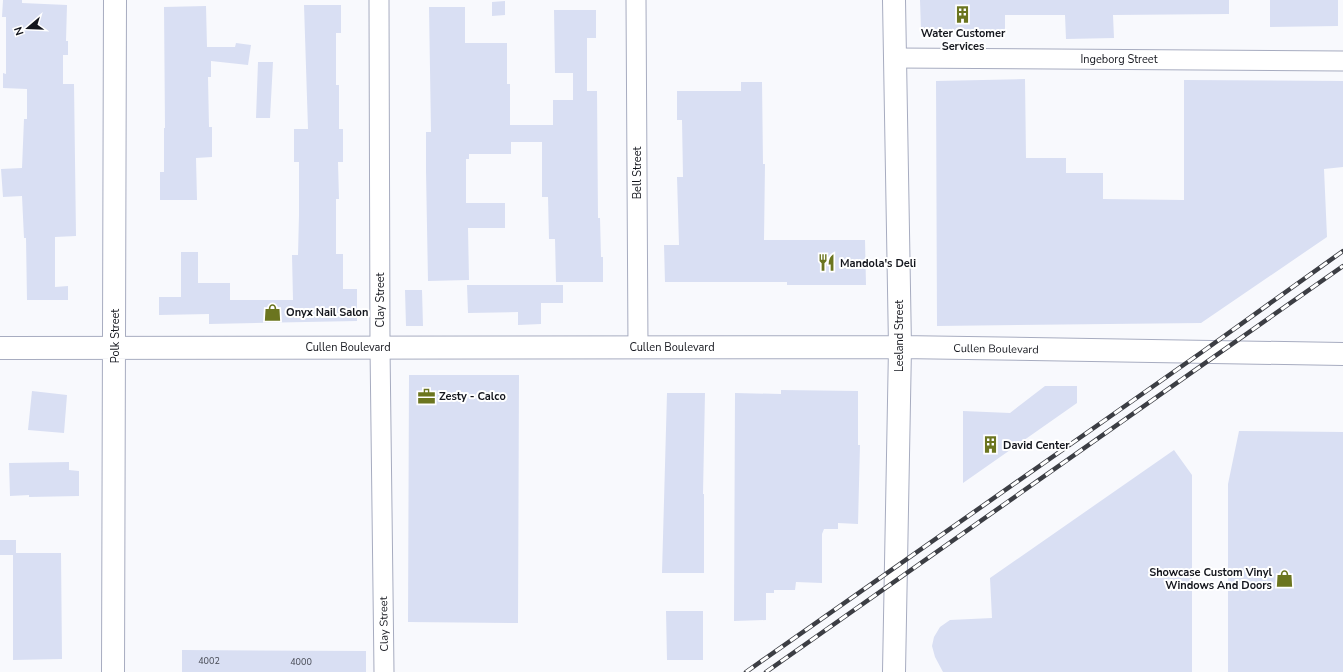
<svg xmlns="http://www.w3.org/2000/svg" width="1343" height="672" viewBox="0 0 1343 672" font-family="'Nunito Sans',sans-serif">
<style>
.building{fill:#d9dff3}
.lines{fill:none;stroke-linecap:round;stroke-linejoin:round}
.street-casing{stroke:#a7acc0;stroke-width:21}
.secondary-casing{stroke:#a7acc0;stroke-width:24}
.street{stroke:#fff;stroke-width:19}
.secondary{stroke:#fff;stroke-width:22}
.rail-casing{stroke:#3c3e44;stroke-width:4.5}
.rail{stroke:#fff;stroke-width:3;stroke-dasharray:9;stroke-linecap:butt}
.labels{text-anchor:middle;dominant-baseline:central;stroke-width:4;stroke-linejoin:round;paint-order:stroke}
.number-label{font-size:9px;fill:#454852}
.poi-label{font-size:11px;font-weight:bold;fill:#14161d;stroke:#fff;text-anchor:start}
.street-label{font-size:11px;fill:#14161d;stroke:#fff}
</style>
<rect width="100%" height="100%" fill="#f8f9fd"/>
<path class="building" d="M 3,0 L 22,0 L 22,3 L 67,5 L 66,41 L 68,41 L 68,55 L 63,55 L 63,84 L 74,84 L 76,236 L 55,237 L 55,287 L 68,286 L 68,300 L 27,300 L 26,238 L 24,238 L 22,196 L 3,197 L 1,169 L 22,168 L 24,119 L 27,119 L 27,89 L 3,88 L 3,73 L 6,74 L 6,17 L 2,17 Z
M 920,0 L 1229,0 L 1229,14 L 1113,15 L 1114,38 L 1066,39 L 1065,15 L 1005,15 L 1005,30 L 921,30 Z
M 1270,0 L 1338,0 L 1338,26 L 1270,27 Z
M 505,1 L 505,15 L 492,16 L 492,2 Z
M 304,5 L 341,5 L 341,33 L 336,33 L 336,85 L 339,85 L 339,129 L 343,129 L 343,162 L 338,162 L 339,199 L 336,199 L 336,254 L 343,254 L 343,289 L 357,289 L 357,321 L 209,324 L 209,314 L 159,315 L 159,297 L 181,297 L 181,252 L 198,252 L 198,283 L 230,283 L 230,300 L 293,300 L 292,255 L 298,255 L 299,215 L 299,162 L 294,162 L 294,129 L 308,129 Z
M 206,6 L 207,47 L 235,47 L 236,43 L 251,45 L 248,65 L 211,61 L 211,77 L 208,77 L 209,127 L 212,127 L 212,157 L 196,158 L 197,200 L 160,200 L 160,172 L 164,172 L 164,128 L 165,128 L 164,7 Z
M 429,7 L 465,7 L 465,43 L 507,43 L 507,84 L 510,84 L 510,125 L 553,125 L 553,100 L 573,100 L 573,73 L 555,73 L 554,10 L 596,10 L 596,38 L 587,38 L 587,91 L 597,91 L 598,218 L 600,218 L 601,257 L 603,257 L 603,282 L 556,282 L 555,239 L 549,239 L 548,197 L 542,197 L 542,142 L 511,142 L 511,154 L 469,154 L 469,159 L 466,159 L 466,203 L 505,203 L 505,228 L 468,228 L 469,280 L 428,281 L 426,171 L 426,132 L 431,132 Z
M 258,62 L 273,62 L 270,118 L 256,118 Z
M 1025,79 L 1026,158 L 1066,158 L 1066,173 L 1103,173 L 1103,199 L 1184,200 L 1184,80 L 1343,81 L 1343,167 L 1324,169 L 1327,237 L 1201,323 L 937,326 L 936,81 Z
M 741,82 L 762,82 L 763,164 L 765,164 L 764,240 L 865,240 L 866,285 L 787,285 L 787,282 L 665,282 L 664,245 L 679,245 L 677,177 L 683,177 L 682,120 L 677,120 L 677,91 L 741,91 Z
M 467,285 L 563,285 L 563,303 L 541,303 L 541,324 L 518,325 L 518,312 L 468,313 Z
M 405,290 L 422,290 L 423,326 L 406,326 Z
M 409,375 L 519,375 L 518,623 L 408,622 Z
M 1045,386 L 1077,386 L 1077,403 L 963,483 L 963,411 L 1010,413 Z
M 781,390 L 858,391 L 858,445 L 860,445 L 858,524 L 838,523 L 838,529 L 824,529 L 822,534 L 822,583 L 796,582 L 795,590 L 774,590 L 774,593 L 766,593 L 766,620 L 734,621 L 735,393 L 781,394 Z
M 32,391 L 67,395 L 64,433 L 28,430 Z
M 667,393 L 705,393 L 703,494 L 704,494 L 704,573 L 662,573 Z
M 1239,431 L 1343,432 L 1343,672 L 1228,672 L 1228,484 Z
M 1174,450 L 1192,475 L 1192,672 L 943,672 L 935,657 L 932,646 L 934,637 L 940,627 L 950,620 L 992,618 L 990,578 Z
M 69,462 L 69,470 L 79,471 L 79,496 L 29,497 L 29,495 L 10,496 L 9,463 Z
M 0,540 L 16,540 L 16,553 L 61,553 L 62,659 L 13,660 L 13,555 L 0,555 Z
M 666,611 L 703,611 L 703,660 L 667,660 Z
M 182,650 L 366,651 L 366,672 L 182,672 Z"/>
<g class="lines">
<defs>
<path id="street" d="M 379,0 L 380,347 L 384,672
M 636,0 L 638,347
M 895,58 L 1343,61"/>
<path id="secondary" d="M 894,0 L 900,347 L 894,672
M 0,348 L 900,347 L 1343,354
M 113,672 L 115,0"/>
</defs>
<use href="#street" class="street-casing"/>
<use href="#secondary" class="secondary-casing"/>
<use href="#street" class="street"/>
<use href="#secondary" class="secondary"/>
<defs>
<path id="rail" d="M 746,672 L 1202,352 L 1343,251
M 766,672 L 1343,266"/>
</defs>
<use href="#rail" class="rail-casing"/>
<use href="#rail" class="rail"/>
</g>
<defs>
<symbol id="building-bare" viewBox="-9 -9 18 18"><path d="M-4-6H4V6H1V3H-1V6H-4ZM-2.5-4.3h1.7v1.8h-1.7ZM.8-4.3h1.7v1.8H.8ZM-2.5-1h1.7V.8h-1.7ZM.8-1h1.7V.8H.8Z" fill="#6b751f" stroke="#fff" stroke-width="2.5" paint-order="stroke"/></symbol>
<symbol id="restaurant-bare" viewBox="-9 -9 18 18"><path d="M-5-6h1v4h1v-4h1v4h1v-4h1v5L-1.5 .5V6h-2V.5L-5-1ZM5-6V6H3V1.5H1.5Q1.5-4 5-6Z" fill="#6b751f" stroke="#fff" stroke-width="2.5" paint-order="stroke"/></symbol>
<symbol id="shop-bare" viewBox="-9 -9 18 18"><path d="M-5-2.5h2.3a2.7 3.5 0 0 1 5.4 0H5L5.5 6h-11ZM-1.5-2.5h3a1.5 2.3 0 0 0-3 0Z" fill="#6b751f" stroke="#fff" stroke-width="2.5" paint-order="stroke"/></symbol>
<symbol id="office-bare" viewBox="-9 -9 18 18"><path d="M-6-3h4V-5.5h4V-3h4V5H-6ZM-1-4.5V-3h2v-1.5ZM-6 0V1H6V0Z" fill="#6b751f" stroke="#fff" stroke-width="2.5" paint-order="stroke"/></symbol>
</defs>
<g fill-rule="evenodd">
<use href="#building-bare" x="950" y="2" width="25" height="25"/>
<use href="#restaurant-bare" x="814" y="250" width="25" height="25"/>
<use href="#shop-bare" x="260" y="300" width="25" height="25"/>
<use href="#office-bare" x="414" y="384" width="25" height="25"/>
<use href="#building-bare" x="978" y="432" width="25" height="25"/>
<use href="#shop-bare" x="1272" y="566" width="25" height="25"/>
</g>
<g class="labels">
<g class="number-label">
<text x="209" y="661">4002</text>
<text x="301" y="662">4000</text>
</g>
<g class="poi-label">
<text x="963" y="33" text-anchor="middle">Water Customer<tspan x="963" dy="13">Services</tspan></text>
<text x="840" y="263">Mandola's Deli</text>
<text x="286" y="312">Onyx Nail Salon</text>
<text x="439" y="396">Zesty - Calco</text>
<text x="1003" y="445">David Center</text>
<text x="1272" y="572" text-anchor="end">Showcase Custom Vinyl<tspan x="1272" dy="13">Windows And Doors</tspan></text>
</g>
<g class="street-label">
<text x="1119" y="59">Ingeborg Street</text>
<text transform="translate(637 173) rotate(-90)">Bell Street</text>
<text transform="translate(380 300) rotate(-90)">Clay Street</text>
<text transform="translate(115 336) rotate(-90)">Polk Street</text>
<text transform="translate(899 336) rotate(-90)">Leeland Street</text>
<text x="348" y="347">Cullen Boulevard</text>
<text x="672" y="347">Cullen Boulevard</text>
<text transform="translate(996 349) rotate(1)">Cullen Boulevard</text>
<text transform="translate(384 624) rotate(-91)">Clay Street</text>
</g>
</g>
<g transform="translate(28 28) rotate(251)" stroke="#ffffff" stroke-width="3" paint-order="stroke">
<path d="M0-3L7 15L0 10L-7 15Z" fill="#14161d"/>
<text y="-6" font-size="11" font-weight="bold" text-anchor="middle" fill="#14161d">N</text>
</g>
</svg>
